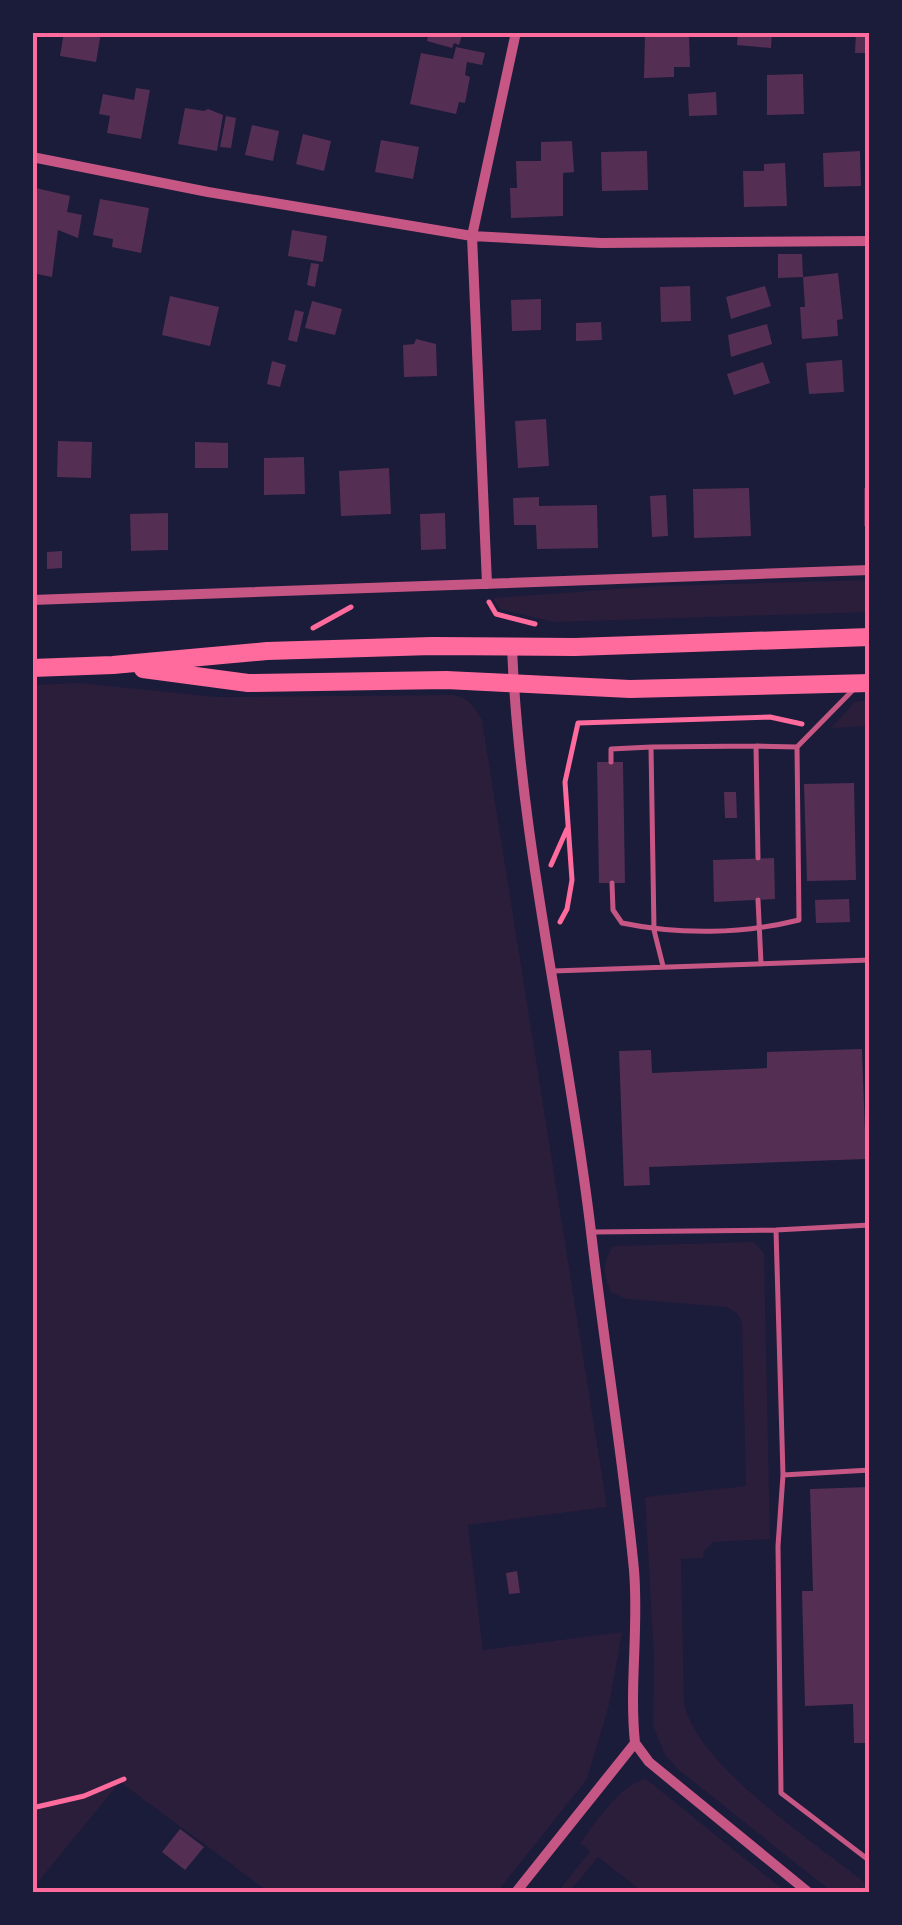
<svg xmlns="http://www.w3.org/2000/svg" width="902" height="1925" viewBox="0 0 902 1925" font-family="'DejaVu Sans',sans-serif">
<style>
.green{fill:#2a1e3b}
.building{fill:#542f53}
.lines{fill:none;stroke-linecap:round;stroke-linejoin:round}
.path{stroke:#ff6b9d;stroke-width:5}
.service{stroke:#c65784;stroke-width:5}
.minor{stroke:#c65784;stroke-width:10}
.primary{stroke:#ff6b9d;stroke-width:18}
.neatline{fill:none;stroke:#ff6b9d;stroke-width:4}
</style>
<rect width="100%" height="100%" fill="#1b1b3a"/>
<path class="green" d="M 870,580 L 869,612 L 554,622 L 500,609 L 493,598 L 657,586 Z
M 79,683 L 216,697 L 454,695 C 469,698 474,707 482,720 L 607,1507 L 468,1525 L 483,1650 L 622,1632 L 609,1705 L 587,1779 L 497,1892 L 269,1892 L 120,1782 L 33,1888 L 33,685 Z
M 869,699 L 869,726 L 831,728 L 855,702 Z
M 754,1242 L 764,1253 L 770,1539 L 713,1542 L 704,1551 L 703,1558 L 681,1559 L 684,1703 C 698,1768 818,1844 869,1886 L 869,1892 L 832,1892 L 680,1771 L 665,1755 L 653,1726 L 654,1657 L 645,1497 L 746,1486 L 742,1324 L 738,1314 L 727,1307 L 627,1299 L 612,1293 C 602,1275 602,1263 613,1246 Z
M 646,1779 L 651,1783 L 786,1892 L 643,1892 L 598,1857 L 569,1892 L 558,1892 L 590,1851 L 580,1843 C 597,1821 619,1785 646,1779 Z"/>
<path class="building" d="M 64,32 L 101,32 L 96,62 L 60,56 Z
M 429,32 L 463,32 L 459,45 L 454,43 L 452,48 L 427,41 Z
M 738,32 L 772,32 L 771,48 L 737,45 Z
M 856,32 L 870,32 L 870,53 L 855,53 Z
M 689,34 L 690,67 L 674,67 L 674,77 L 644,78 L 645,35 Z
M 456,47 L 485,53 L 482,65 L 467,62 L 465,75 L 470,77 L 465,103 L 459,102 L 456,114 L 410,104 L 421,53 L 453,59 Z
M 803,74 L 804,114 L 767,115 L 767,75 Z
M 136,88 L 150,90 L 141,139 L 107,133 L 110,116 L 99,114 L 103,94 L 134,100 Z
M 716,92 L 717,115 L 689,116 L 688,94 Z
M 185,108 L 204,111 L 208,109 L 223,115 L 217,151 L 178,144 Z
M 226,116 L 236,118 L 231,148 L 220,147 Z
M 252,125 L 279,131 L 273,161 L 245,155 Z
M 303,134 L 331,141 L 324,171 L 296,164 Z
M 381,140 L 419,147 L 413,179 L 375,172 Z
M 572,141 L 574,172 L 563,173 L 563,216 L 511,218 L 510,188 L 517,188 L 516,161 L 541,161 L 541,142 Z
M 647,151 L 648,190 L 602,191 L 601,152 Z
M 860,151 L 861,186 L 824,187 L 823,153 Z
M 785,163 L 787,206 L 744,207 L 743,171 L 764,171 L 764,164 Z
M 36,188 L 70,196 L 67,212 L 82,215 L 78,238 L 58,230 L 52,277 L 32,273 L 32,205 Z
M 100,199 L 149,208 L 141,253 L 112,247 L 113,239 L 93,235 Z
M 292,230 L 327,236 L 323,262 L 288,256 Z
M 778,254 L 802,254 L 803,277 L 778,278 Z
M 311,263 L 319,264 L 315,287 L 307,285 Z
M 838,273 L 843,319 L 837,320 L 838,336 L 802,339 L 800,307 L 805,307 L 803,277 Z
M 690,286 L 691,321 L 661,322 L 660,287 Z
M 765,286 L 771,306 L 731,319 L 726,297 Z
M 170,296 L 219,307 L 210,346 L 162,335 Z
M 541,299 L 541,330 L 512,331 L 511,300 Z
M 312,301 L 342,309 L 335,335 L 305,328 Z
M 295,310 L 304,312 L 297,342 L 288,340 Z
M 601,322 L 602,340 L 576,341 L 576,323 Z
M 767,324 L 772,344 L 731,357 L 728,335 Z
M 416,339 L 436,344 L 437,376 L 404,377 L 403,345 L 414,344 Z
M 842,360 L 844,392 L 809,394 L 806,363 Z
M 272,361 L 286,365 L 280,387 L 267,384 Z
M 763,362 L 770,383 L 734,395 L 727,374 Z
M 546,419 L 549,466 L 518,468 L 515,421 Z
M 58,441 L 92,442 L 91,478 L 57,477 Z
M 195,442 L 228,443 L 228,468 L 195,468 Z
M 304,457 L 305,494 L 264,495 L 264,458 Z
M 389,468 L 391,514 L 341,516 L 339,471 Z
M 749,488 L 751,536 L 694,538 L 693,489 Z
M 864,488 L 870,488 L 870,526 L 864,526 Z
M 666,495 L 668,536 L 652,537 L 650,496 Z
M 539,497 L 539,506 L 597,505 L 598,548 L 537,549 L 536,525 L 514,525 L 513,498 Z
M 168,513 L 168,550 L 131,551 L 130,514 Z
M 445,513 L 446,549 L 421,550 L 420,514 Z
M 62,551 L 62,568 L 47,569 L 47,552 Z
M 597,762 L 623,762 L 625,883 L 599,883 Z
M 854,783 L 856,880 L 807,881 L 804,784 Z
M 724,792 L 736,792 L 737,818 L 725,818 Z
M 774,858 L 775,899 L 714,902 L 713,860 Z
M 849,899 L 850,922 L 816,923 L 815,900 Z
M 862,1049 L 866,1159 L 649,1167 L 650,1185 L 624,1186 L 619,1051 L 651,1050 L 652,1073 L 767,1068 L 767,1052 Z
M 870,1487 L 870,1757 L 866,1757 L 866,1743 L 854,1743 L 853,1704 L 805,1706 L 802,1591 L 813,1591 L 810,1489 Z
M 517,1571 L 520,1593 L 509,1594 L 506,1573 Z
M 180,1829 L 204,1847 L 185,1870 L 162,1852 Z"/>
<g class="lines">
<path class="path" d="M 489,602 L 496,614 L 535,624
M 313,628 L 351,607
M 551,865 L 567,829
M 560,922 L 567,909 L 572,880 L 565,782 L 578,723 L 770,717 L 802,724
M 32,1808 L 84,1796 L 124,1779"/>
<path class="service" d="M 611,762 L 611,749 L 651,747
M 758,858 L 756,746 L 797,747 L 852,691
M 612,883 L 613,910 L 622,923 C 680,935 743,934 799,920 L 797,747
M 758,900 L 761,963
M 663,966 L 654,930 L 651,747 L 756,746
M 553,971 L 870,960
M 870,1225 L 776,1230 L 783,1475 L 778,1546 L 781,1793 L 870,1861
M 594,1232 L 776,1230
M 783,1475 L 870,1470"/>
<path class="minor" d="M 32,157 L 208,192 L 472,236 L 601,243 L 870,241
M 487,584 L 472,236 L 516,32
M 32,600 L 870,570
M 512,648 C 520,844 568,1037 591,1232 C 604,1345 623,1457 634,1570 C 639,1628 629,1685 635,1743 L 516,1892
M 635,1743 L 649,1762 L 808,1892"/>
<path class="primary" d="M 32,668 L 113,665 L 267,651 L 432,646 L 575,647 L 870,637
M 143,669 L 248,683 L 446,680 L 630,689 L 870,683"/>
</g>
<rect width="902" height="1925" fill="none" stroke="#1b1b3a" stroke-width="70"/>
<rect x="35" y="35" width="832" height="1855" class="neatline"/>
</svg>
